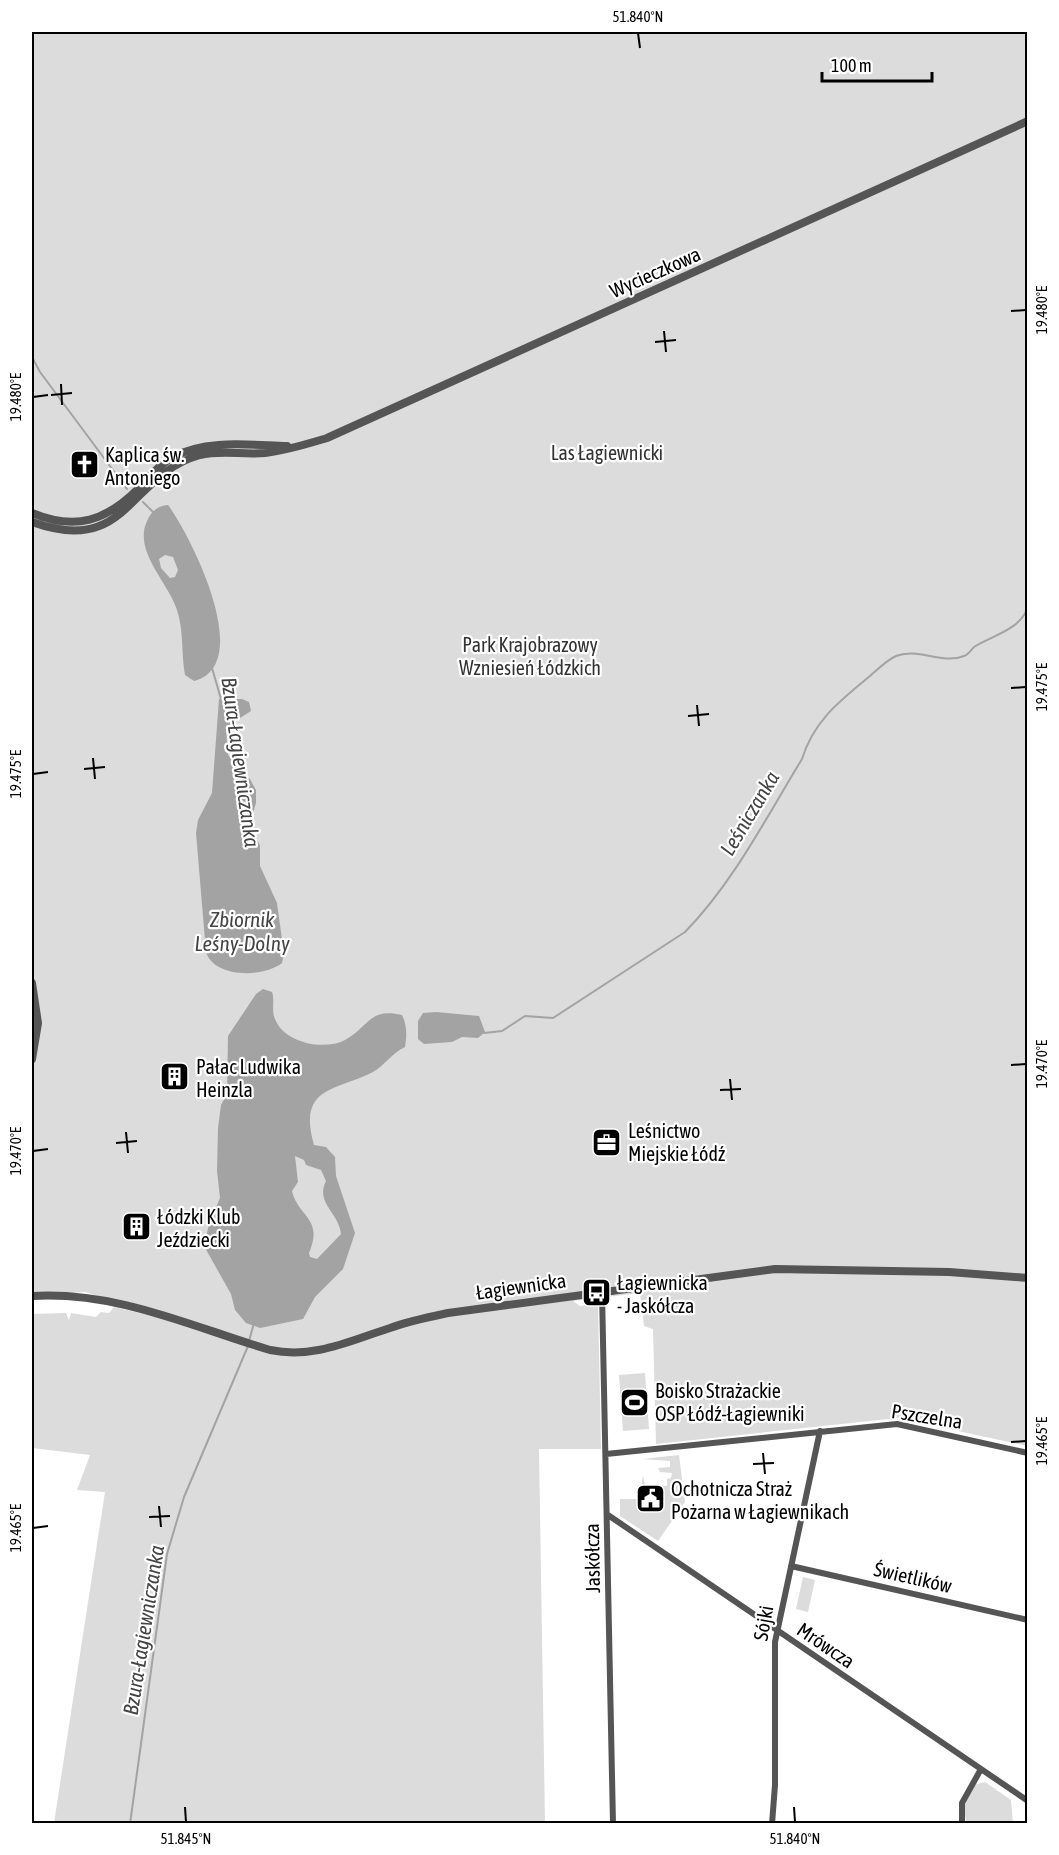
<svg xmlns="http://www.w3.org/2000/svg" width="1059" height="1855" viewBox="0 0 1059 1855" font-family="'Asap Condensed',sans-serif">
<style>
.green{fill:#dcdcdc}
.water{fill:#a3a3a3;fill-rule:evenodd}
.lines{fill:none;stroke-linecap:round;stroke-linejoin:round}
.stream{stroke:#a3a3a3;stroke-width:2}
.minor{stroke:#555;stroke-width:6}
.tertiary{stroke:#555;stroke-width:8}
.ticks{fill:none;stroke:#000;stroke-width:2}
.labels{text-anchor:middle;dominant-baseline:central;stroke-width:4.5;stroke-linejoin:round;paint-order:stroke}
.street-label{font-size:20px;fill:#000;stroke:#fff}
.park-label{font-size:20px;fill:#333;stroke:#fff}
.poi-label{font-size:20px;fill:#000;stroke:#fff;text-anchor:start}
.water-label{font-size:21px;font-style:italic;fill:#444;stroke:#fff}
.neatline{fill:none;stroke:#000;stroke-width:2}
.ticks-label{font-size:15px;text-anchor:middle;fill:#000}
</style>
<rect width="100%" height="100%" fill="#fff"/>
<path class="green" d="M 32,32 L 1027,32 L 1027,1446 L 898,1418 L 656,1444 L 653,1329 L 644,1326 L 640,1293 L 573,1301 L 580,1306 L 586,1305 L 586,1301 L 598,1304 L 601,1449 L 539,1449 L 545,1823 L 54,1823 L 105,1492 L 77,1490 L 90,1455 L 32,1448 L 32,1314 L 66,1313 L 69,1320 L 71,1313 L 96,1317 L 101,1312 L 109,1313 L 114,1307 L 178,1322 L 85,1292 L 32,1296 Z
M 645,1373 L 649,1429 L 623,1431 L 619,1375 Z
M 679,1455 L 685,1502 L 658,1541 L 620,1516 L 620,1499 L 637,1499 L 638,1483 L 639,1505 L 643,1475 L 645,1486 L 667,1486 L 667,1479 L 671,1478 L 672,1473 L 660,1472 L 658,1468 L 670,1467 L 670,1461 L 642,1459 Z
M 803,1577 L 815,1580 L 808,1612 L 796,1609 Z
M 985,1782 L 1011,1800 L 1013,1823 L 966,1823 L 964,1805 L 974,1785 Z"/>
<path class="water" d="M 168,505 C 191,536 256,665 194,681 L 185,675 C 181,653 184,631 177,610 C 168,582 133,551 147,521 C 151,511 158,506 168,505 ZM 165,555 L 173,557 L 178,570 L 175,577 L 170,578 L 161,568 L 159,559 Z
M 219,699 L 242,699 L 249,702 L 251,711 L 226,727 L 228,755 L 250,779 L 256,790 L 256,803 L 250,823 L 260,846 L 260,866 L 277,903 L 284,954 L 282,963 C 263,978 214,978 206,952 L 196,833 L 198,820 L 212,793 Z
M 263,989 L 272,992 C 275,1000 271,1011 275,1019 C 284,1043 324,1051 345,1040 C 369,1027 369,1007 402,1015 C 407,1025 407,1035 405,1047 C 392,1053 385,1065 373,1072 C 336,1091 297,1086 314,1145 L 326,1147 L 335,1157 L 336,1176 L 355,1233 L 343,1269 L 315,1297 L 303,1319 L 260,1328 L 246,1323 L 235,1310 L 231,1294 L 204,1246 L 209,1224 L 220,1198 L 217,1171 L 218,1128 L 221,1105 L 227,1094 L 228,1036 L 256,994 ZM 295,1156 L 304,1160 L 306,1165 L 321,1170 L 326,1181 C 315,1203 339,1213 341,1234 L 317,1259 L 310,1257 L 309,1253 C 324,1218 298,1217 292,1191 L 298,1182 Z
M 436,1012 L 479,1016 L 485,1032 L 478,1038 L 462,1037 L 452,1042 L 424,1044 L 418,1039 L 418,1021 L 423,1013 Z"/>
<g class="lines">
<path class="stream" d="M 32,357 L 40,372 L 127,489
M 143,502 L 154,513
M 212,668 L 221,699
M 484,1033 L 502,1031 L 525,1016 L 553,1018 L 685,932 C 733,883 766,818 802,759 C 814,720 840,701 870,676 C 878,669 887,660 896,656 C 918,647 942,665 964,656 C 968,655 971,650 974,647 C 993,635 1020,630 1028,607
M 249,1341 L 254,1323
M 130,1824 L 167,1554 L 184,1497 L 248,1346"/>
<path class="minor" d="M 602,1292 L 613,1824
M 606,1454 L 897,1424 L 1028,1453
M 608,1515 L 1028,1801
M 791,1566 L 1028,1620
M 772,1824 L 775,1785 L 775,1642 L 820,1431
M 962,1824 L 962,1803 L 981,1769"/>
<path class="tertiary" d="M 32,513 C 76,531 106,521 139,488 C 149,477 160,464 173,457 C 206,439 250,445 287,446
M 32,522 C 129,557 128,475 200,455 C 221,450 243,455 265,453 C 285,451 307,444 327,438 L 1028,121
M 32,983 L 38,1023 L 32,1059
M 32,1296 C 117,1291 190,1326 270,1350 C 314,1359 349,1341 390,1328 C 409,1321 429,1317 448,1313 L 775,1269 L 949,1272 L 1028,1278"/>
</g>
<path class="ticks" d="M 638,33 L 640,48M 1011,311 L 1026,310M 664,331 L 666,352M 655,342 L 676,340M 61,384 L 62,405M 51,395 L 72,393M 33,397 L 48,395M 1011,688 L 1026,687M 697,705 L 699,726M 688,716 L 709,714M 93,758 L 95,779M 84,769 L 105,767M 33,774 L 48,772M 1011,1065 L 1026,1064M 730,1079 L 732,1100M 720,1090 L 741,1089M 126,1132 L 128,1153M 116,1143 L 137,1141M 33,1151 L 48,1149M 1011,1442 L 1026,1441M 763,1453 L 765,1474M 753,1464 L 774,1463M 159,1506 L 161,1527M 149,1517 L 170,1516M 33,1528 L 48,1526M 185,1807 L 186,1822M 794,1807 L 795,1822"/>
<defs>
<symbol id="church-square" viewBox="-11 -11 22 22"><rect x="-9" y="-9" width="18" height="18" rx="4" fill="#000" stroke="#fff"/><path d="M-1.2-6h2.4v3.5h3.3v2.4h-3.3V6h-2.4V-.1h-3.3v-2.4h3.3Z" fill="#fff"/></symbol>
<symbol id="building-square" viewBox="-11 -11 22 22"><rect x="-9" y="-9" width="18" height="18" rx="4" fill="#000" stroke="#fff"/><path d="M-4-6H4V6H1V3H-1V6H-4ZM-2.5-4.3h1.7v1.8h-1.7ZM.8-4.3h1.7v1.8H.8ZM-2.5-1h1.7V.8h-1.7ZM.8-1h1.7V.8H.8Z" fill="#fff"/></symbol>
<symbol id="office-square" viewBox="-11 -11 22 22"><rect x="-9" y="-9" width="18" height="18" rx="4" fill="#000" stroke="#fff"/><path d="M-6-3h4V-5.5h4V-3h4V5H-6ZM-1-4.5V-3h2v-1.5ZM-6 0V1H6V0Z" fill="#fff"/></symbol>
<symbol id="bus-square" viewBox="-11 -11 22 22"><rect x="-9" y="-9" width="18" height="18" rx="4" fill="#000" stroke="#fff"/><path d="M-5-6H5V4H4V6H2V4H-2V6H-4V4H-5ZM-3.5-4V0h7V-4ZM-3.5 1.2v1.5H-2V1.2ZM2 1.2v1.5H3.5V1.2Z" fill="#fff"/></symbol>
<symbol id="stadium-square" viewBox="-11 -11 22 22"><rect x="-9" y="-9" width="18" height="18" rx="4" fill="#000" stroke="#fff"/><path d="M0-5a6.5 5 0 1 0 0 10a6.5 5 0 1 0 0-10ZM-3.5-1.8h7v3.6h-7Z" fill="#fff"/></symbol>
<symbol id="civic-square" viewBox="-11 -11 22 22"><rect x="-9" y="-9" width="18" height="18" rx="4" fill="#000" stroke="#fff"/><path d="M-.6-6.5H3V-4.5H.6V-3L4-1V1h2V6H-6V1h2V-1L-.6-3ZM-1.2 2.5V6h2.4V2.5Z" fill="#fff"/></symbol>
</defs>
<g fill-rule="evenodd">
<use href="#church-square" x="68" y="448" width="33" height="33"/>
<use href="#building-square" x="158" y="1060" width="33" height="33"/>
<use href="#office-square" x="590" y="1126" width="33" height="33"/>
<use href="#building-square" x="120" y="1210" width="33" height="33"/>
<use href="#bus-square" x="580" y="1276" width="33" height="33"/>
<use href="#stadium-square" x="618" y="1386" width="33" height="33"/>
<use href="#civic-square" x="634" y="1482" width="33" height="33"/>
</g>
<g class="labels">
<g class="street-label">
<text transform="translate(655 272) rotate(-24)">Wycieczkowa</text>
<text transform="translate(521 1286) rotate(-8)">Łagiewnicka</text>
<text transform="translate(927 1416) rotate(9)">Pszczelna</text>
<text transform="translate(592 1558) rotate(-91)">Jaskółcza</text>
<text transform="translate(913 1577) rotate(13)">Świetlików</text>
<text transform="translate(763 1623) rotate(-80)">Sójki</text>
<text transform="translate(826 1645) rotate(34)">Mrówcza</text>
</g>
<g class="park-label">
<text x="607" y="452">Las Łagiewnicki</text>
<text x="530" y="644">Park Krajobrazowy<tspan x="530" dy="23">Wzniesień Łódzkich</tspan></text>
</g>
<g class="poi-label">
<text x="105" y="454">Kaplica św.<tspan x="105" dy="23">Antoniego</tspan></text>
<text x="196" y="1066">Pałac Ludwika<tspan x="196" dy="23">Heinzla</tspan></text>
<text x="628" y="1130">Leśnictwo<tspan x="628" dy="23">Miejskie Łódź</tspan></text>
<text x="157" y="1216">Łódzki Klub<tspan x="157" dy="23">Jeździecki</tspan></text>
<text x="617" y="1282">Łagiewnicka<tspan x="617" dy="23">- Jaskółcza</tspan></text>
<text x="655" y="1390">Boisko Strażackie<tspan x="655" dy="23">OSP Łódź-Łagiewniki</tspan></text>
<text x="671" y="1488">Ochotnicza Straż<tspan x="671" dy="23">Pożarna w Łagiewnikach</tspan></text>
</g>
<g class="water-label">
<text transform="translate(241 762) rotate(82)">Bzura-Łagiewniczanka</text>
<text transform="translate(749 813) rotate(-59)">Leśniczanka</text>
<text x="242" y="919">Zbiornik<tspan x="242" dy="24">Leśny-Dolny</tspan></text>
<text transform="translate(143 1630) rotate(-81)">Bzura-Łagiewniczanka</text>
</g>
</g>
<rect width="1059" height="1855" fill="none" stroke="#ffffff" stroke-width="66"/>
<path d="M822 72v9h110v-9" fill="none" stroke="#000000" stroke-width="3"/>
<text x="831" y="72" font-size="18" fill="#000000" stroke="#ffffff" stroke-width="4.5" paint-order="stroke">100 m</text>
<rect x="33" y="33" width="993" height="1789" class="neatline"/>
<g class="ticks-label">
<text x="638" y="22">51.840°N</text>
<text transform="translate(1042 310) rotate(-90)" y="5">19.480°E</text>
<text transform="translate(16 397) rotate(-90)" y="5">19.480°E</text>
<text transform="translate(1042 687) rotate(-90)" y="5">19.475°E</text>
<text transform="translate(16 774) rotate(-90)" y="5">19.475°E</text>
<text transform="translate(1042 1064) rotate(-90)" y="5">19.470°E</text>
<text transform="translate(16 1151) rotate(-90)" y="5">19.470°E</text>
<text transform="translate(1042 1441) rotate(-90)" y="5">19.465°E</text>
<text transform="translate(16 1528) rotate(-90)" y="5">19.465°E</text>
<text x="186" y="1844">51.845°N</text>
<text x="795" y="1844">51.840°N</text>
</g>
</svg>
